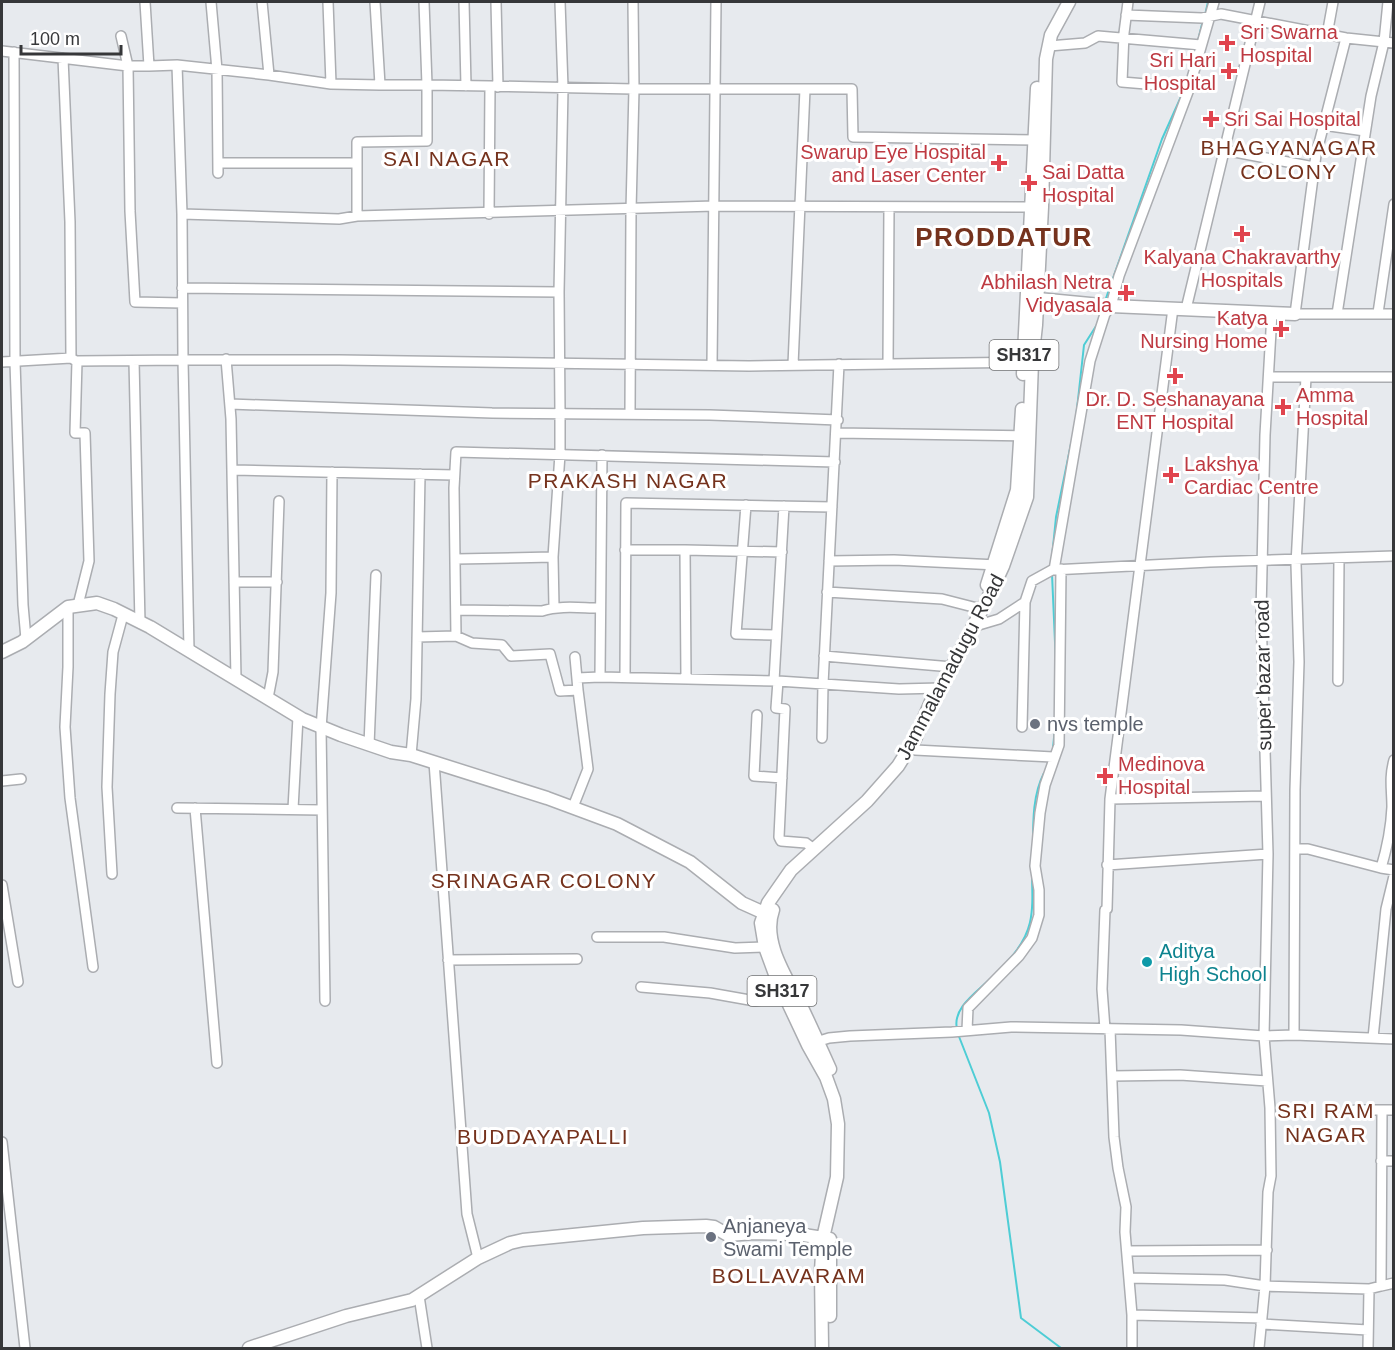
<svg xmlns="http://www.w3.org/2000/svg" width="1395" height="1350" viewBox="0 0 1395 1350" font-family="Helvetica,sans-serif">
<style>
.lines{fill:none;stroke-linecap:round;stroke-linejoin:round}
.stream{stroke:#4ecdd5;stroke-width:2}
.minor-casing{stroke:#abadb1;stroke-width:12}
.major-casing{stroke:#abadb1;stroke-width:15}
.minor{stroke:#fff;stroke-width:9}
.major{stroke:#fff;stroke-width:12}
.health-dot{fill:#e0444e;stroke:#fff;stroke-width:2}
.worship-dot{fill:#6b7280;stroke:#fff;stroke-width:2}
.culture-dot{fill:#0f9aa8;stroke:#fff;stroke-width:2}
.labels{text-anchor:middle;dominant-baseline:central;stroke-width:6;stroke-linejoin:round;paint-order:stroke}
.shield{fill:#fff;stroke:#727374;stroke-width:1.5}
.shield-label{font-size:18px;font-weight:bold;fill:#363739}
.health-label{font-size:20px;fill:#be3a42;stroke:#fff;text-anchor:start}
.street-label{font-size:20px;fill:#363739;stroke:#fff}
.worship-label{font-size:20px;fill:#5b616d;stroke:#fff;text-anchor:start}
.culture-label{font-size:20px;fill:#0d838f;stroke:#fff;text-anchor:start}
.neighbourhood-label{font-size:21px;letter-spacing:1.5px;fill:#75321d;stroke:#fff}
.district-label{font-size:26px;font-weight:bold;letter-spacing:1.5px;fill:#75321d;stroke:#fff}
</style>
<rect width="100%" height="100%" fill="#e7eaee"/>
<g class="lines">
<path class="stream" d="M 1205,15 L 1208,2
M 1198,41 L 1203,20
M 1105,301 L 1162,139 L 1184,90
M 1076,418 L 1084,345 L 1098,323
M 1052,557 L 1056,517 L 1071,444
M 1052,574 L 1056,665
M 1053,748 L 1055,727
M 1033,844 C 1033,820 1033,794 1044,773
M 1007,962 C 1034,933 1033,914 1032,876
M 957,1029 C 952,1008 977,992 990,979
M 958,1034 L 989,1113 L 1000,1162 L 1021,1318 L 1061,1348"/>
<defs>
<path id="minor" d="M 145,2 L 149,66 L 177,65 L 269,75
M 211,2 L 217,70 L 218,173
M 262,2 L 269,75 L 331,84
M 328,2 L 331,84 L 380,85
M 424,2 L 427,85 L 490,86
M 464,2 L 466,86
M 496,2 L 498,87
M 1128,2 L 1124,33 L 1122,82 L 1182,87
M 1126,15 L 1202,18 L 1221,14 L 1346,38 L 1394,43
M 1327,35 L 1333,2
M 121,36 L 128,66 L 149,66
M 1346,38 L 1316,155 L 1295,314 L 1394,314
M 1049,46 L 1085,43 L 1098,36 L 1201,45
M 2,51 L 128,66 L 130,211 L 135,302 L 182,303
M 14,52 L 15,362 L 23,605 L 26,639
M 63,58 L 70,222 L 71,358
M 177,65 L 182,214
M 1323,125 L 1365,131
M 1224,150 L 1314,167
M 218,163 L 357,163 L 357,142 L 427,141 L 427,85 L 380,85 L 375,2
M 489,214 L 490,86 L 634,89 L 852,89 L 853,137 L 1038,140
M 357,216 L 357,163
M 182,288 L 559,292
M 1186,309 L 1260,2
M 1378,313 L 1394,204
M 1337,314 L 1371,96 L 1384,42 L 1388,2
M 226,359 L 231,419 L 236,679
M 134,361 L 140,623
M 2,362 L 71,358 L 76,361
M 888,364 L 889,207
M 712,365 L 716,2
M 793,365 L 805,89
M 1269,377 L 1394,377
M 230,404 L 492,413 L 710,415 L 838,420
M 630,414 L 631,210 L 634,89 L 633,2
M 837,433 L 1026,436
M 602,455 L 600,677 L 778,681 L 899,689 L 941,688
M 233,470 L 454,475
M 746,505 L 736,634 L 776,635
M 625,550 L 685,550
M 456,559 L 553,557
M 829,561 L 894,560 L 997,565
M 1054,570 L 1090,361 L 1105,314 L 1111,306 L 1119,276 L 1188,92 L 1214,2
M 234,582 L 277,582
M 827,592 L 942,599 L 981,609
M 78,605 L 89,561 L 85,433 L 75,433 L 77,361 L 183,360 L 182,214 L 339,219 L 357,216 L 715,206 L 1037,207
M 68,607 L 68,667 L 65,727 L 70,798 L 93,967
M 554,607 L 553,557 L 560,454 L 560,413 L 559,292 L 563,88 L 560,2
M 456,610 L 542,611 C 560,605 581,608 599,608
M 972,627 L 999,619 L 1025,602
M 456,636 L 454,488 L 456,452 L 835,462
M 417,637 L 456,636 L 472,643 L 502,645 L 511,656 L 550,654 L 560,691 L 578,690 L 588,769 L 573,807
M 189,650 L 183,360 L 339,360 L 749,366 L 1027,362
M 824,656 L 952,667
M 575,657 L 578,690
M 625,676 L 626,503 L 832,507
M 577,678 L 600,677
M 686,679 L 685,550 L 782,552
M 774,681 L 784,506
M 778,681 L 776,708 L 785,709 L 779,837 L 781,841 L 806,843 L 814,849
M 1338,681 L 1339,559
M 268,698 L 273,672 L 279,501
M 757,715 L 754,776 L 782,778
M 1022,727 L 1025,602 L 1032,581 L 1052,570 L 1210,562 L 1394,556
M 822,738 L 823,684 L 839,364
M 369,745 L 376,575
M 915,750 L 1053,757
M 411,755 L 416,699 L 420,474
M 1394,760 C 1389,778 1392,790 1392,807 C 1391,829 1387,848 1381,868 L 1394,870
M 434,762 L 467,1214 L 478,1258
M 2,781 L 21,779
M 1110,799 L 1265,796
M 177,808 L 322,810
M 195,808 L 217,1063
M 293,809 L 298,717
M 1295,849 L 1308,849 L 1381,868
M 1107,865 L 1268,854
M 112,874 L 107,787 L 110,694 L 113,652 L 123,615
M 2,885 L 18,982
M 597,937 L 664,937 L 735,948 L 765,947
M 448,960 L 577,959
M 641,987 L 710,993 L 755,1001 L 784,996
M 325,1001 L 321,728 L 331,593 L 332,472
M 1105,1029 L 1102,989 L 1105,910 L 1107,909 L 1110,799 L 1173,308
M 1110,1029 L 1114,1137 L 1118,1168 L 1126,1207 L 1125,1232 L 1132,1315 L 1132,1348
M 967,1030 L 968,1008 L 1019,956 L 1032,938 L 1039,915 L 1039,890 L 1035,866 L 1040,813 L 1045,785 L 1059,745 L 1061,569
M 1294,1035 L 1295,790 L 1299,662 L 1296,564 L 1306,377
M 1373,1038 L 1386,909 L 1394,876
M 813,1043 L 829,1038 L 850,1036 L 952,1032 L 1011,1027 L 1181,1030 L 1264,1036 L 1294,1035 L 1394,1039
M 1112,1076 L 1180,1075 L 1267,1081
M 1355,1110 L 1394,1110
M 2,1142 L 25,1348
M 1381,1161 L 1394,1161
M 1127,1251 L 1267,1250
M 1130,1278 L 1225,1280 L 1265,1286 L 1369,1289 L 1368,1348
M 1381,1286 L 1394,1283
M 1369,1289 L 1381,1286 L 1382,1110
M 419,1296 L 427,1348
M 1132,1315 L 1262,1318
M 1261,1324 L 1368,1330
M 1259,1348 L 1265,1286 L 1268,1192 L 1271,1176 L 1270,1108 L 1264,1036 L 1268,854 L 1261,613 L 1265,435 L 1272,313"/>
<path id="major" d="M 1038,299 L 1111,306 L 1295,314
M 1023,374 L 1037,88
M 987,585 L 1017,490 L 1022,409
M 2,652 L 22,642 L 68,607 L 97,603 L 114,609 L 150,627 L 302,719 L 341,735 L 391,752 L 411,755 L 547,798 L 617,824 L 690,862 L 742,903 L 771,916
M 773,910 C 761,943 789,981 803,1010 C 812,1029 821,1049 830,1069
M 830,1316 L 830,1250
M 249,1348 L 346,1316 L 412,1300 L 478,1258 L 510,1243 L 523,1240 L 643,1228 L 706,1226 L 714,1227 L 728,1235 L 754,1233 L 797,1234 L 830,1239
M 822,1348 L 821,1271 L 823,1238 L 837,1177 L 838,1124 L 834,1099 L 826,1077 L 808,1045 L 776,977 L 765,947 L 761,923 L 768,903 L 791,870 L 867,801 L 898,766 L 915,739 L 933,697 L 941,688 L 991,592 L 1003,566 L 1027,497 L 1032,362 L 1036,325 L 1042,207 L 1046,59 L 1051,35 L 1069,2"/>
</defs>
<use href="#minor" class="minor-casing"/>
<use href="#major" class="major-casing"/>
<use href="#minor" class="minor"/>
<use href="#major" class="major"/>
</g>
<g class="health-dot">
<path d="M1224 34h6v6h6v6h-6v6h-6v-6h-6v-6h6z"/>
<path d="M1226 62h6v6h6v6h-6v6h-6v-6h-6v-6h6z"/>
<path d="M1208 110h6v6h6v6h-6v6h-6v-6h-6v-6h6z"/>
<path d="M996 154h6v6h6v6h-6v6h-6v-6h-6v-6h6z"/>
<path d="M1026 174h6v6h6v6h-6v6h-6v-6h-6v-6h6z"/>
<path d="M1239 225h6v6h6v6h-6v6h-6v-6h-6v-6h6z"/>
<path d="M1123 284h6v6h6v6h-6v6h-6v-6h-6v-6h6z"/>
<path d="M1278 320h6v6h6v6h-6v6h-6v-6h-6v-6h6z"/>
<path d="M1172 367h6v6h6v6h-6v6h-6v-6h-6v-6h6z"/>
<path d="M1280 398h6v6h6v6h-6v6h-6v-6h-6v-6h6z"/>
<path d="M1168 466h6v6h6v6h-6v6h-6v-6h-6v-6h6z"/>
<path d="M1102 767h6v6h6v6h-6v6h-6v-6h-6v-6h6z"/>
</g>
<g class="worship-dot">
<circle cx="1035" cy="724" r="6"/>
<circle cx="711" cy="1237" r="6"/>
</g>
<circle class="culture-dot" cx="1147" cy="962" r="6"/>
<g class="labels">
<g class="shield">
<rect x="989.5" y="340" width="69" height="30" rx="4.5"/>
<rect x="747.5" y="976" width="69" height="30" rx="4.5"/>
</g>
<g class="shield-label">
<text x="1024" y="355">SH317</text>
<text x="782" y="991">SH317</text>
</g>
<g class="health-label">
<text x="1240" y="32">Sri Swarna<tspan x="1240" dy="23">Hospital</tspan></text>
<text x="1216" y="60" text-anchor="end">Sri Hari<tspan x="1216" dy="23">Hospital</tspan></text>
<text x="1224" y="119">Sri Sai Hospital</text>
<text x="986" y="152" text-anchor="end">Swarup Eye Hospital<tspan x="986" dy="23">and Laser Center</tspan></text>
<text x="1042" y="172">Sai Datta<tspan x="1042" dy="23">Hospital</tspan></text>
<text x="1242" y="257" text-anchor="middle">Kalyana Chakravarthy<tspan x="1242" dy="23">Hospitals</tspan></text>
<text x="1112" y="282" text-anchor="end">Abhilash Netra<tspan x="1112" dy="23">Vidyasala</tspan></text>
<text x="1268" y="318" text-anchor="end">Katya<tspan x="1268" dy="23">Nursing Home</tspan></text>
<text x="1296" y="395">Amma<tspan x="1296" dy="23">Hospital</tspan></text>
<text x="1175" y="399" text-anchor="middle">Dr. D. Seshanayana<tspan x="1175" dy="23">ENT Hospital</tspan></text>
<text x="1184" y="464">Lakshya<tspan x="1184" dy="23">Cardiac Centre</tspan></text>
<text x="1118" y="764">Medinova<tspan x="1118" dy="23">Hospital</tspan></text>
</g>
<g class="street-label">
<text transform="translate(950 667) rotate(-62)">Jammalamadugu Road</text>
<text transform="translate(1263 675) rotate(-91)">super bazar road</text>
</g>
<g class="worship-label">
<text x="1047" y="724">nvs temple</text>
<text x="723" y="1226">Anjaneya<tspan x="723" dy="23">Swami Temple</tspan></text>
</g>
<g class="culture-label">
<text x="1159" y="951">Aditya<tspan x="1159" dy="23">High School</tspan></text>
</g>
<g class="neighbourhood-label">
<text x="1289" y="147">BHAGYANAGAR<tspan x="1289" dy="24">COLONY</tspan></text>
<text x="447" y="158">SAI NAGAR</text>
<text x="628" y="480">PRAKASH NAGAR</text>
<text x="544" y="880">SRINAGAR COLONY</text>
<text x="1326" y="1110">SRI RAM<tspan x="1326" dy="24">NAGAR</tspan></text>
<text x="543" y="1136">BUDDAYAPALLI</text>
<text x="789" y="1275">BOLLAVARAM</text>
</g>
<g class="district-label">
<text x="1004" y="237">PRODDATUR</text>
</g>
</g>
<rect width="1395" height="1350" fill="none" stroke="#363739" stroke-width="6"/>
<path d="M21 45v9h100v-9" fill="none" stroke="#363739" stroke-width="3"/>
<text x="30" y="45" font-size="18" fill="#363739" stroke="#ffffff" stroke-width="4.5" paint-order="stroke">100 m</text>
</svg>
